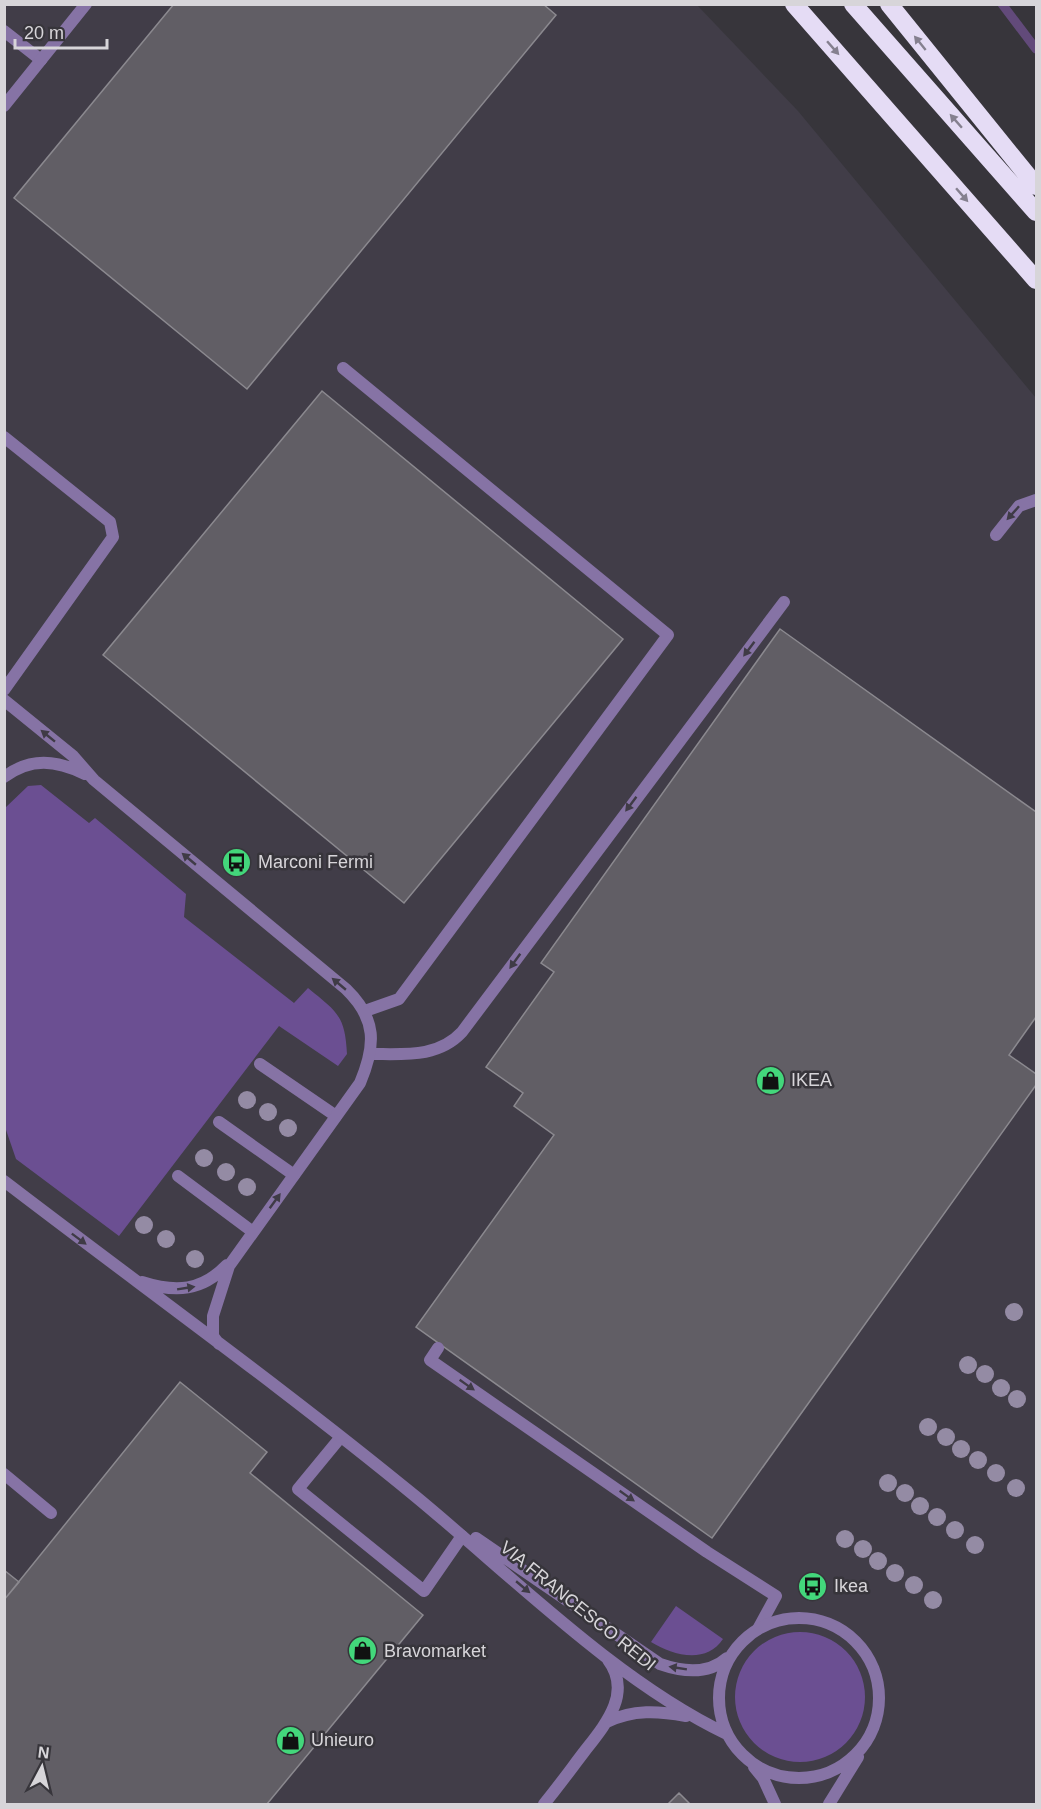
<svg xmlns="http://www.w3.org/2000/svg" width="1041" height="1809" viewBox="0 0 1041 1809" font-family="Arial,sans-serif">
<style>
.built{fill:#413d48}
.green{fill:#6b4f92}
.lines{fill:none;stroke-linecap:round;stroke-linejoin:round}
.stream{stroke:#624a7a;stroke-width:9}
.building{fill:#615e65;stroke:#8b898f;stroke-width:1.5}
.lane{stroke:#8673a5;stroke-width:12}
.street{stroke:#8673a5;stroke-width:12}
.highway{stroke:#e5dcf5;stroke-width:18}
.tree{fill:#948ba4}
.oneway{fill:#85808f}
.oneway2{fill:#3f3b46}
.labels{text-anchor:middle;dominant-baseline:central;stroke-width:5;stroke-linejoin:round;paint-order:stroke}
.poi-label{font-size:18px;fill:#d7d5d9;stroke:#37353b;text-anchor:start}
.street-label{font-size:18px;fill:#d7d5d9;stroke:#37353b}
</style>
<rect width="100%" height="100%" fill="#37353b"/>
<path class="built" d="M 5,5 L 697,5 L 798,111 L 1036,398 L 1036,1804 L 5,1804 Z"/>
<path class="green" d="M 41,785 L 89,823 L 95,818 L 186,894 L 184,917 L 294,1003 L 308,988 C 337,1012 345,1015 347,1054 L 338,1066 L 279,1026 L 119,1236 L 16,1159 L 5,1127 L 5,808 L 28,786 Z
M 676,1606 L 723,1639 C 706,1665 672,1655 651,1642 Z
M735 1697a65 65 0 1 1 130 0a65 65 0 1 1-130 0Z"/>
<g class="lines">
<path class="stream" d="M 1002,4 L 1036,49"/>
</g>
<path class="building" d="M 174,4 L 543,4 L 556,15 L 247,389 L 14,198 Z
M 322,391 L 623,639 L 404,903 L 103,655 Z
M 780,629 L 1036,812 L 1036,1017 L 1009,1055 L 1036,1074 L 1036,1085 L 712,1538 L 416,1327 L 554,1135 L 514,1106 L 523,1093 L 486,1067 L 554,972 L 541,963 Z
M 180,1382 L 267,1452 L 250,1473 L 423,1615 L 267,1804 L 4,1804 L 4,1600 Z
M 4,1570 L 19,1582 L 4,1600 Z
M 679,1793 L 690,1804 L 668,1804 Z"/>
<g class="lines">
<path class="lane" d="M 4,31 L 41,60
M 343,368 L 668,635 L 399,999 L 365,1011
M 4,437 L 110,522 L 113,537 L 4,690
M 996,535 L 1019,506 L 1036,500
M 371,1054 C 404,1054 438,1058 462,1032 L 784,602
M 260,1064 L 336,1116
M 219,1122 L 294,1175
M 178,1176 L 253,1232
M 438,1348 L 430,1360 L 707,1552 L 776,1596 L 758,1629
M 340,1438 L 298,1489 L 424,1591 L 462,1536
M 4,1474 L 51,1513"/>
<path class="street" d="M 4,106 L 86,4
M 4,700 L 73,756 L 94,780 L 346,989 C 377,1019 376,1045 360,1083 L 229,1266 L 213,1316 L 213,1336 L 219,1344
M 4,777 C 31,757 56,760 85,774
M 4,1181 C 141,1286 282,1387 415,1496 C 511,1575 616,1681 727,1734
M 142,1282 C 176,1293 202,1291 227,1265
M 476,1538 L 660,1664 C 683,1672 708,1675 727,1658
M719 1698a80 80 0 1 1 160 0a80 80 0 1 1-160 0Z
M 607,1722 C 633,1709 659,1711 686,1716
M 754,1767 L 763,1778 L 775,1804
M 544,1804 C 558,1787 571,1769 584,1752 C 605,1725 633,1693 608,1660
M 829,1804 L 858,1757"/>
<path class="highway" d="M 794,4 L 1036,280
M 853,4 L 1036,212
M 889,4 L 1036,186"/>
</g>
<g class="tree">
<circle cx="247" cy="1100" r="9"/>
<circle cx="268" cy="1112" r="9"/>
<circle cx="288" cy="1128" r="9"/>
<circle cx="204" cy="1158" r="9"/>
<circle cx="226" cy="1172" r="9"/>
<circle cx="247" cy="1187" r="9"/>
<circle cx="144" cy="1225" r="9"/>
<circle cx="166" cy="1239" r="9"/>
<circle cx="195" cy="1259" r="9"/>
<circle cx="1014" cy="1312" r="9"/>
<circle cx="968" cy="1365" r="9"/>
<circle cx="985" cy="1374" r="9"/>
<circle cx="1001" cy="1388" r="9"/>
<circle cx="1017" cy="1399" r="9"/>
<circle cx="928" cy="1427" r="9"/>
<circle cx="946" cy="1437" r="9"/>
<circle cx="961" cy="1449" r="9"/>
<circle cx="978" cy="1460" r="9"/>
<circle cx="996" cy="1473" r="9"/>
<circle cx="888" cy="1483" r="9"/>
<circle cx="1016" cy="1488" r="9"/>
<circle cx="905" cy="1493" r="9"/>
<circle cx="920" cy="1506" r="9"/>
<circle cx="937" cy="1517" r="9"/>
<circle cx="955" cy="1530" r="9"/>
<circle cx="845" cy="1539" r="9"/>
<circle cx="975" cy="1545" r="9"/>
<circle cx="863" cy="1549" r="9"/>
<circle cx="878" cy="1561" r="9"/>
<circle cx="895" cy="1573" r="9"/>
<circle cx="914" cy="1585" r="9"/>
<circle cx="933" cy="1600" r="9"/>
</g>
<defs><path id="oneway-solid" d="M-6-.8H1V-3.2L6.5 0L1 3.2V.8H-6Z" transform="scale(1.5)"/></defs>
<g class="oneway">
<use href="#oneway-solid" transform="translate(920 43) rotate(-129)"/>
<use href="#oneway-solid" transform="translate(833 48) rotate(49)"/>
<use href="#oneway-solid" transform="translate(956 121) rotate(-131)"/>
<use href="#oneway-solid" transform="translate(962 195) rotate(49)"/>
</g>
<g class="oneway2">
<use href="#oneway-solid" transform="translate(1013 513) rotate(132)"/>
<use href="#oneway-solid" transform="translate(749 649) rotate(127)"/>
<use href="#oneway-solid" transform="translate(48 736) rotate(-141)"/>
<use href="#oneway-solid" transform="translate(631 804) rotate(127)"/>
<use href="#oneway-solid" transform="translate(189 859) rotate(-140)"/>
<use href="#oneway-solid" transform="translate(515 961) rotate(126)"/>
<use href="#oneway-solid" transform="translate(339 984) rotate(-140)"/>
<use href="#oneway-solid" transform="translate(275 1201) rotate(-54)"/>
<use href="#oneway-solid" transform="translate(79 1239) rotate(37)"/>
<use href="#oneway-solid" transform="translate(186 1288) rotate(-9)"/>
<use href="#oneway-solid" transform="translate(467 1385) rotate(35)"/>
<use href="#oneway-solid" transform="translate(627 1496) rotate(35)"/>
<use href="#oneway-solid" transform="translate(523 1587) rotate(40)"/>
<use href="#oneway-solid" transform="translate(678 1668) rotate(-171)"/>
</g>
<defs>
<symbol id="bus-disc" viewBox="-11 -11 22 22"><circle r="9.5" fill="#43d77b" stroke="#37353b"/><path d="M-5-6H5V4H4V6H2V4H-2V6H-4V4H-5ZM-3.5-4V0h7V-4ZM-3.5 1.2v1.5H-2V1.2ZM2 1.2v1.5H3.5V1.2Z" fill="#111"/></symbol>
<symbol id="shop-disc" viewBox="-11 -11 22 22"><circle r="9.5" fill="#43d77b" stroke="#37353b"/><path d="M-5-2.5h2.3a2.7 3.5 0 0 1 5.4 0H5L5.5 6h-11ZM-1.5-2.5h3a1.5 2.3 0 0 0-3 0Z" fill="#111"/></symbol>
</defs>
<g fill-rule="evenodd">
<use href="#bus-disc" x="220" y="846" width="33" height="33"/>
<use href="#shop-disc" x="754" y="1064" width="33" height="33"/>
<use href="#bus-disc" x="796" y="1570" width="33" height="33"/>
<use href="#shop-disc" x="346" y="1634" width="33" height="33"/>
<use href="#shop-disc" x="274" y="1724" width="33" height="33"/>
</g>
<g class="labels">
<g class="poi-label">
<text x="258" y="862">Marconi Fermi</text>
<text x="791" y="1080">IKEA</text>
<text x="834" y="1586">Ikea</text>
<text x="384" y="1651">Bravomarket</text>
<text x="311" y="1740">Unieuro</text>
</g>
<g class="street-label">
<text transform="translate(578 1606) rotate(39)">VIA FRANCESCO REDI</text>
</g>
</g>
<rect width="1041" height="1809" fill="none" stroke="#d7d5d9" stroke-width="12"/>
<g transform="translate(42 1767) rotate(7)" stroke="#37353b" stroke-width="4.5" paint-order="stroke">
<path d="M0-4.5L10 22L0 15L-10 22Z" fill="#d7d5d9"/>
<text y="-9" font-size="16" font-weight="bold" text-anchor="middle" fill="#d7d5d9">N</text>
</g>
<path d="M15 39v9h92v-9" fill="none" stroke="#d7d5d9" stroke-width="3"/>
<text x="24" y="39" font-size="18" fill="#d7d5d9" stroke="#37353b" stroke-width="4.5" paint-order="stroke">20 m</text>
</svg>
